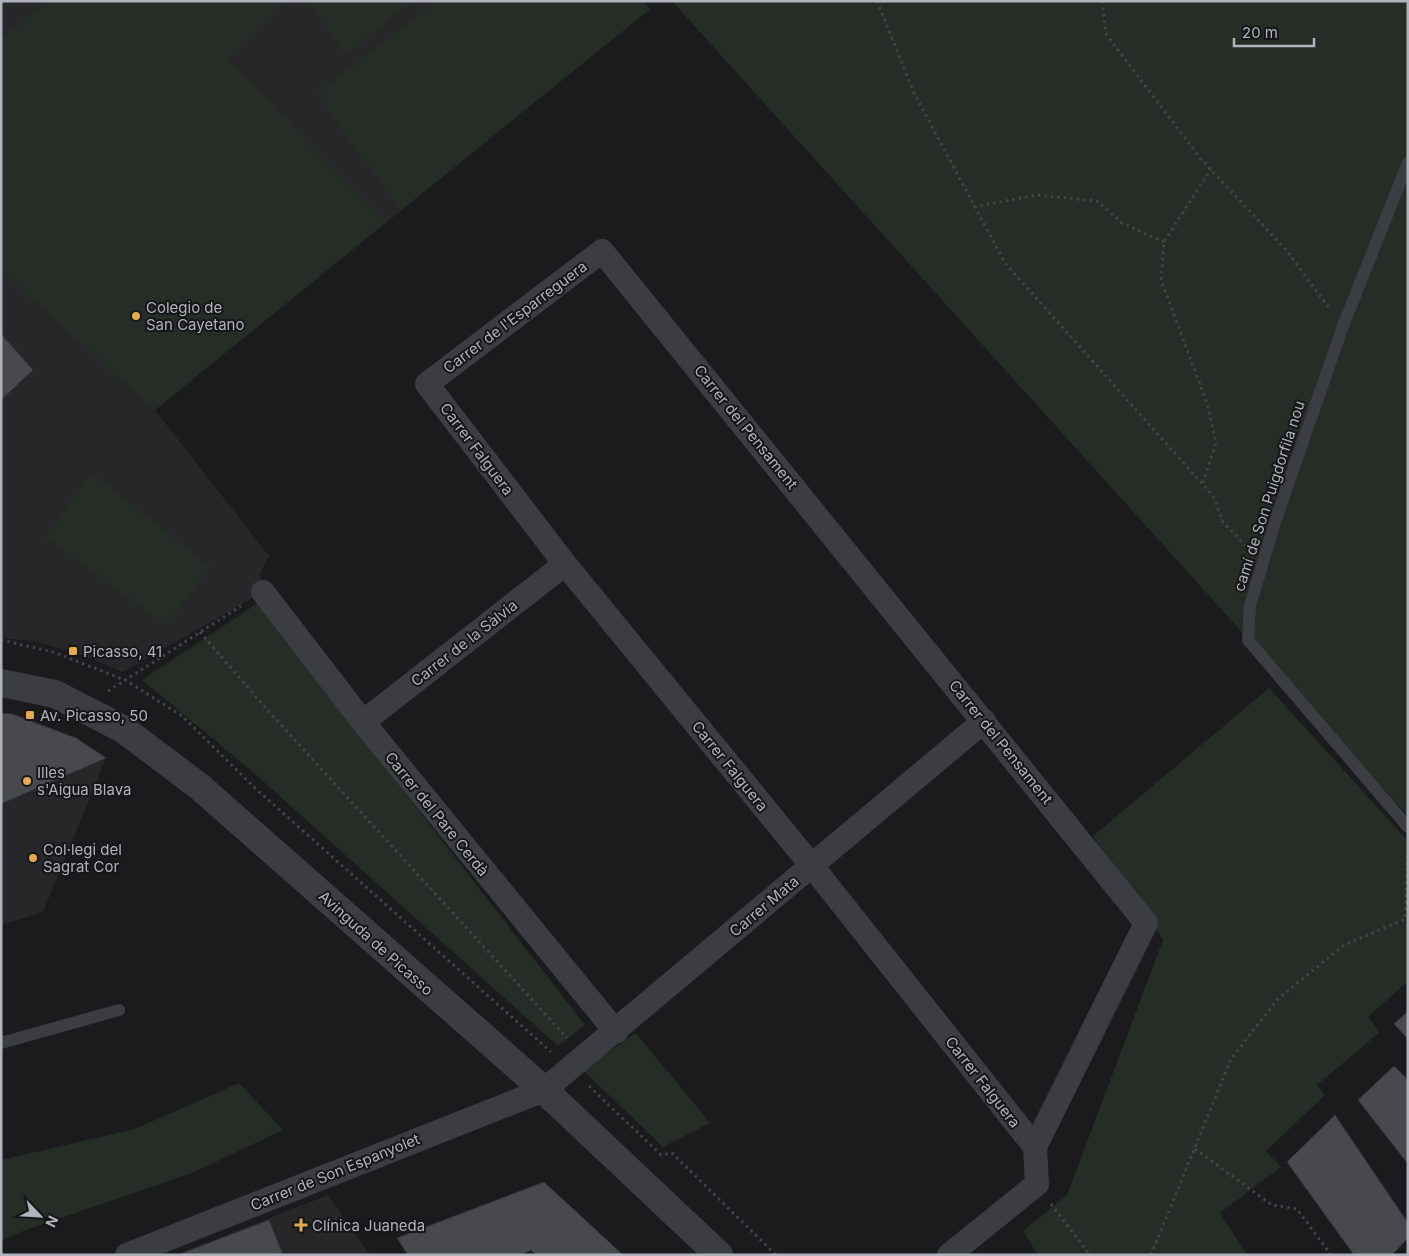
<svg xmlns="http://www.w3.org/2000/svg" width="1409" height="1256" viewBox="0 0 1409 1256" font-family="Inter,sans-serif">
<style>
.built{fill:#27272a}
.green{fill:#252d26}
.building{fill:#48494d;stroke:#353539}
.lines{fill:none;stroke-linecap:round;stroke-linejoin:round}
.path{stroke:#424449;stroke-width:3;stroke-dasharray:2.5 4;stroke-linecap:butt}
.service{stroke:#3c3d42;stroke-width:12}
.minor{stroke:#3c3d42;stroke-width:24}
.tertiary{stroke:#3c3d42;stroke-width:28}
.poi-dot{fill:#e4aa4b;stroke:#161618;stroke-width:2}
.labels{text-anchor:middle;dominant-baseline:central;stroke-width:4;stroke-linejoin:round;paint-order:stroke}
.poi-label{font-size:15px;fill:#afb3bb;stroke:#161618;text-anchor:start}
.street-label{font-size:15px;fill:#afb3bb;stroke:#161618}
</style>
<rect width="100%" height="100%" fill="#1b1b1d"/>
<path class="built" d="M 1,1 L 642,1 L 650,9 L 155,410 L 269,556 L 260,573 L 263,592 L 123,672 L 85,656 L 34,641 L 1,638 Z
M 106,758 L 43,912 L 1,925 L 1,804 Z
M 328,1195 L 370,1255 L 176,1255 Z"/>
<path class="green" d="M 49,1 L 285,1 L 227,59 L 386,222 L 155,410 L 1,271 L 1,38 Z
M 313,1 L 412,1 L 346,55 L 309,4 Z
M 437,1 L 642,1 L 650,9 L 401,210 L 316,94 Z
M 672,1 L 1408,1 L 1408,816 Z
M 92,473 L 211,567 L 166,625 L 45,537 Z
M 258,603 L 585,1025 L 558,1046 L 254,773 L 142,680 Z
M 1269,688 L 1408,841 L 1408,981 L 1368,1017 L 1380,1032 L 1317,1085 L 1325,1095 L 1266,1151 L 1281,1167 L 1220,1213 L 1247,1255 L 1038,1255 L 1023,1231 L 1067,1195 L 1163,940 L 1093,836 Z
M 636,1033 L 710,1123 L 663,1147 L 583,1070 Z
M 239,1083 L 283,1130 L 192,1173 L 23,1231 L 1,1241 L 1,1160 L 135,1129 Z"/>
<path class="building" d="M 1,334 L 33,370 L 1,400 Z
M 1,713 L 12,714 L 76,738 L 106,758 L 1,804 Z
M 1408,1011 L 1408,1039 L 1394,1024 Z
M 1394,1066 L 1408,1080 L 1408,1164 L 1358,1100 Z
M 1335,1115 L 1408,1223 L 1408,1238 L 1392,1255 L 1354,1255 L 1287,1162 Z
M 544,1182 L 623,1255 L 536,1255 L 531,1250 L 520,1255 L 408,1255 L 397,1238 Z
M 269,1220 L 283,1255 L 177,1255 Z"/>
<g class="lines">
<path class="path" d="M 877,1 L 914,93 L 1005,263 L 1213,496 L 1223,522 L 1247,547
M 1102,1 L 1106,34 L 1200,158 L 1286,250 L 1329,308
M 974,207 L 1037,195 L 1097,201 L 1122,223 L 1164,242
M 1203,483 L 1216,443 L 1207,403 L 1161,280 L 1164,242 L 1211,169
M 200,632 L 262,704 L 567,1038
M 1,640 L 53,652 L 125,680 L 182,716 L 255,788 L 551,1052
M 108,691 L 241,606
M 589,1086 L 661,1155 L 672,1153 L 776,1255
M 1195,1149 L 1272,1205 L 1297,1209 L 1331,1255
M 1051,1204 L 1090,1255
M 1151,1255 L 1231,1059 L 1278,999 L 1344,945 L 1405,919 L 1408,846"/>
<path class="service" d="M 1408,163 L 1343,326 L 1275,522 L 1250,606 L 1248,640 L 1408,827
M 1,1043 L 119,1010"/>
<path class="minor" d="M 263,592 L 363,722 L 616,1032
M 363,722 L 565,564
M 127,1255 L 544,1090 L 984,721
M 949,1255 L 1037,1184 L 1035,1147 L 1146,923 L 602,251 L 427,384 L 565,564 L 812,866 L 1035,1147"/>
<path class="tertiary" d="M 1,683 L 55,694 L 123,729 L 200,787 L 544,1090 L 719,1255"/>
</g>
<g class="poi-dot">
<circle cx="136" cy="316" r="5"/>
<rect x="68" y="646" width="10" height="10" rx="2.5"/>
<rect x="25" y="710" width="10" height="10" rx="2.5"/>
<circle cx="27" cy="781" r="5"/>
<circle cx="33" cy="858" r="5"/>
<path d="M298.5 1217.5h5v5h5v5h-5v5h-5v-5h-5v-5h5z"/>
</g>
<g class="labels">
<g class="poi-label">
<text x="146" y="307">Colegio de<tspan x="146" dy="17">San Cayetano</tspan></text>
<text x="83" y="651">Picasso, 41</text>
<text x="40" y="715">Av. Picasso, 50</text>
<text x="37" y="772">Illes<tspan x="37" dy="17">s'Aigua Blava</tspan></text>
<text x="43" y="849">Col·legi del<tspan x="43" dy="17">Sagrat Cor</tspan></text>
<text x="312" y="1225">Clínica Juaneda</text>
</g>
<g class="street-label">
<text transform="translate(515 317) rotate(-37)">Carrer de l'Esparreguera</text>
<text transform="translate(746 427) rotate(51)">Carrer del Pensament</text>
<text transform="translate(477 449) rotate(53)">Carrer Falguera</text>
<text transform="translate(1269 496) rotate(-72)">camí de Son Puigdorfila nou</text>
<text transform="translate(464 643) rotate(-38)">Carrer de la Sàlvia</text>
<text transform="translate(1001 742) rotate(51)">Carrer del Pensament</text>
<text transform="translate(730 766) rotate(51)">Carrer Falguera</text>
<text transform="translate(437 814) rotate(51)">Carrer del Pare Cerdà</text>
<text transform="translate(764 906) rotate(-40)">Carrer Mata</text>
<text transform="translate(376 943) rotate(42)">Avinguda de Picasso</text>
<text transform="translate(983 1082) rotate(52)">Carrer Falguera</text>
<text transform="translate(335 1172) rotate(-22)">Carrer de Son Espanyolet</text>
</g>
</g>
<rect width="1409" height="1256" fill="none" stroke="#afb3bb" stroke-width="5"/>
<g transform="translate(40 1216) rotate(115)" stroke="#161618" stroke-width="4" paint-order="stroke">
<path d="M0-4L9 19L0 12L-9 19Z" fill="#afb3bb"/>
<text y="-8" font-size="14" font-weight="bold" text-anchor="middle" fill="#afb3bb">N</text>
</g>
<path d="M1234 38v8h80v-8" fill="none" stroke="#afb3bb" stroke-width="2.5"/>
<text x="1242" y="38" font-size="15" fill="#afb3bb" stroke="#161618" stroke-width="4" paint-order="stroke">20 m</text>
</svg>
